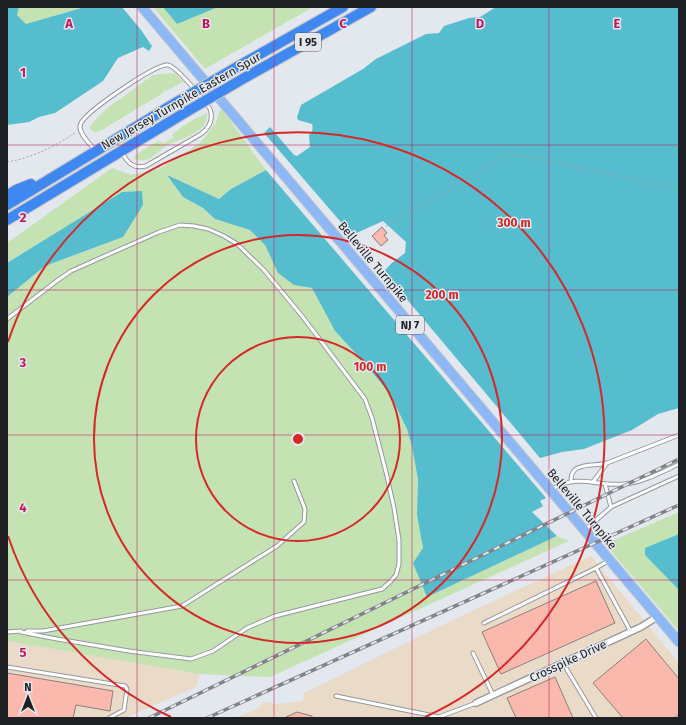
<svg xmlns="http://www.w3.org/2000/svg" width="686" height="725" viewBox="0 0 686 725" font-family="'Fira Sans',sans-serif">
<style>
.industrial{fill:#eadac8}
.green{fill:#c5e3b2}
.water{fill:#55bdce}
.building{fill:#fbb9ae;stroke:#89807e}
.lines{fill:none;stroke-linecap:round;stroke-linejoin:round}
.lane-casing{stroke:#95989f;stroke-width:5}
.street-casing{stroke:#95989f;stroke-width:8}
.primary-casing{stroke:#c5c5c6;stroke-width:11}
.highway-casing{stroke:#c5c5c6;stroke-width:12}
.path{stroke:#a1a4aa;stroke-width:1;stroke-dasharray:2 2;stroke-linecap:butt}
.lane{stroke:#fff;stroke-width:3}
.street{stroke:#fff;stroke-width:5.5}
.primary{stroke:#8cb8f7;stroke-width:9}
.highway{stroke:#3f88f1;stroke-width:10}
.rail-casing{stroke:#808388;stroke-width:3.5}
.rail{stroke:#e3e7ee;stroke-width:2;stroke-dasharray:6;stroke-linecap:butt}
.highway-bridge-casing{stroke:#c5c5c6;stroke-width:12;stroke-linecap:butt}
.highway-bridge{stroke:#3f88f1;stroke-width:10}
.grid{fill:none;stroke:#c2185b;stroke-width:1;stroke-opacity:0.55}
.ring{fill:none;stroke:#d62828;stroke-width:2}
.labels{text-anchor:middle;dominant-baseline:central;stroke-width:3;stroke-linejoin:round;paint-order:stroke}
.shield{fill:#e3e7ee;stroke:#5a5c60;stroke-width:1}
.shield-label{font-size:11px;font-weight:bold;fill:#1f2023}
.street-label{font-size:12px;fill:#1f2023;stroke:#e3e7ee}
.grid-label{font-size:13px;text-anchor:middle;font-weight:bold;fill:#c2185b;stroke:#e3e7ee;stroke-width:3;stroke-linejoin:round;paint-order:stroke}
.centre{fill:#d62828;stroke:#e3e7ee;stroke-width:2}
.ring-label{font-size:12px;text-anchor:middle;font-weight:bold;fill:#d62828;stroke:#e3e7ee;stroke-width:3;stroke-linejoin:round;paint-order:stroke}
</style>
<rect width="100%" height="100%" fill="#e3e7ee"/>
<path class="industrial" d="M 591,556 L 679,663 L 679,718 L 236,718 L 259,708 L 263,702 L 278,704 L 303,701 L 304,693 L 461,616 Z
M 7,641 L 200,674 L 196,687 L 125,718 L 7,718 Z"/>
<path class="green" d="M 19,7 L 85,7 L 26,24 L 17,15 Z
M 153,7 L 313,7 L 205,69 Z
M 174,73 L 183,82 L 166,91 L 164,88 L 165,92 L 100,131 L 96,132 L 91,130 L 89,127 L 106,109 L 153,75 Z
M 221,108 L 266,170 L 231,189 L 219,199 L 168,176 L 183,197 L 203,208 L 215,219 L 250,230 L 265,245 L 278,273 L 294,285 L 312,288 L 335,331 L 362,360 L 390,394 L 407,429 L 412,446 L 418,481 L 417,515 L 423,548 L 427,597 L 557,536 L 569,541 L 270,677 L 200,674 L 7,641 L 7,297 L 45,266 L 123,237 L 122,192 L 7,263 L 7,243 L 112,168 L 131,175 L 159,169 L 200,143 L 215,124 Z
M 207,113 C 208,133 184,137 170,144 C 156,150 154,163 135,160 L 134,157 L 137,154 L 158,141 L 164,143 L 171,139 L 174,138 L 172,135 C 182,125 195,119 207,113 Z
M 679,512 L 679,631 L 605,544 Z"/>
<path class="water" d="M 7,7 L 19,7 L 17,15 L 26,24 L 85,7 L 122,7 L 141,30 L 152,46 L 149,51 L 143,47 L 118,58 L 103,81 L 55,113 L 39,117 L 29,122 L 7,125 Z
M 163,7 L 218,7 L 177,24 Z
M 496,7 L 679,7 L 679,408 L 658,414 L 632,430 L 584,449 L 562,452 L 540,458 L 389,278 L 385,270 L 393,262 L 405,253 L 406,242 L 383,221 L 352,235 L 264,133 L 270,127 L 294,155 L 297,156 L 310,147 L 309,135 C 313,132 313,128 312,124 L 298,120 L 297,117 L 301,105 L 363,69 L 376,59 L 426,34 L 439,33 L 444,26 L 469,18 L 480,17 Z
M 266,170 L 546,498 L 540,501 L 543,506 L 532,512 L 557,536 L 427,597 L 413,563 L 423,548 L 417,515 L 418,480 L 412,446 L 407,429 L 390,394 L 362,360 L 335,331 L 312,288 L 294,285 L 278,273 L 265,245 L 250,230 L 215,219 L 203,208 L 183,197 L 167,175 L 219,199 L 231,189 Z
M 142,191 L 143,205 L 123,237 L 45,266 L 7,297 L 7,263 L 122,192 Z
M 679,534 L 679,590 L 645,555 L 645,548 Z"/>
<path class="building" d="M 382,227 L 387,233 L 384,235 L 388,240 L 381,246 L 372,236 Z
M 596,581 L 615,623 L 501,674 L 482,632 Z
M 646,639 L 679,679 L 679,714 L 674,718 L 623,718 L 593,683 Z
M 7,673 L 113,691 L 110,711 L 76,705 L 73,718 L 7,718 Z
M 555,677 L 573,718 L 516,718 L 507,698 Z
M 297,712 L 312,716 L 312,718 L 284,718 Z"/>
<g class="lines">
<defs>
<path id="lane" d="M 95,150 C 90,144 80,135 80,127 C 80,124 82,121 84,119 C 93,108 156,63 168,65 C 176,66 205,101 210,109 C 214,120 209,128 201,134 L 146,166 C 133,169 128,163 122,153
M 7,319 L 58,280 L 71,271 L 159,232 L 180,225 L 194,226 L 208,229 L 224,236 L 237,244 L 264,270 L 302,316 L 365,399 L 372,418 L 386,472 L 394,508 L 399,540 L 399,564 L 396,575 L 390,582 L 382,589 L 275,616 L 247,628 L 213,651 L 191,659 L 129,651 L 57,639 L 21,632
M 571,481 C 570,461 594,467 607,463
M 593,482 L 607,463 L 679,435
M 605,484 L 611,507
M 552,489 C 582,473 595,487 624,484 C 644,482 662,472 679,464
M 586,529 L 611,507 L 679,476
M 596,568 L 608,561
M 484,623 L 596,568 L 631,632
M 27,631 L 43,631 L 182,606 L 277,546 L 304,522 L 305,509 L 294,481
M 7,632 L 21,631
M 473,653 L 493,695
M 563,663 L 596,718
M 7,667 L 125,686 L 127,689 L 124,710 L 109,718
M 336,696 L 439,717 L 476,703"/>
<path id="street" d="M 476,703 L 641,627 L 657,617"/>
<path id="primary" d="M 142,7 L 679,642"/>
<path id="highway" d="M 237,67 L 343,7
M 246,77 L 371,7
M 7,196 L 16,190 L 31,184
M 7,205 L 177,102
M 7,220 L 186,112"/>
</defs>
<use href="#lane" class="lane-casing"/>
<use href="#street" class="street-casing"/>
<use href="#primary" class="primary-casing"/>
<use href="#highway" class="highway-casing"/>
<path class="path" d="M 7,162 C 32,158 56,146 76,132
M 386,226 L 511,153 L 679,189"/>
<use href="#lane" class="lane"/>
<use href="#street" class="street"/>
<use href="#primary" class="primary"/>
<use href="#highway" class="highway"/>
<defs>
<path id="rail" d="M 149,718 L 679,459
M 207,718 L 679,505"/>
</defs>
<use href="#rail" class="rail-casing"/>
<use href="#rail" class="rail"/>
<defs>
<path id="highway-bridge" d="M 177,102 L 237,67
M 186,112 L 246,77"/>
</defs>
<use href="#highway-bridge" class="highway-bridge-casing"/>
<use href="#highway-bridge" class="highway-bridge"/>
</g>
<path class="grid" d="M 137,7 L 137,718M 274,7 L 274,718M 412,7 L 412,718M 549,7 L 549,718M 7,145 L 679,145M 7,290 L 679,290M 7,435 L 679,435M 7,580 L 679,580"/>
<g class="ring">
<circle cx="298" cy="439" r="102"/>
<circle cx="298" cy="439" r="204"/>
<path d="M171 717A306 306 0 0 1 8 536M8 342A306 306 0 1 1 425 717"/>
</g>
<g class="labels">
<g class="shield">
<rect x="295" y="33" width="26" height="18" rx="3"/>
<rect x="396" y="316" width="28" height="18" rx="3"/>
</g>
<g class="shield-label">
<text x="308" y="42">I 95</text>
<text x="410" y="325">NJ 7</text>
</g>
<g class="street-label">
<text transform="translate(181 101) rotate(-30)">New Jersey Turnpike Eastern Spur</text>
<text transform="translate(373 262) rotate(50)">Belleville Turnpike</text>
<text transform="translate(582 509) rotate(50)">Belleville Turnpike</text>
<text transform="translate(568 661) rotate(-25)">Crosspike Drive</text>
</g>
</g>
<g class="grid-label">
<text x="69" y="28">A</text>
<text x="206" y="28">B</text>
<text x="343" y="28">C</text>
<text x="480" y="28">D</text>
<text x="617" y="28">E</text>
<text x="23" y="77">1</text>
<text x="23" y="222">2</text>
<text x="23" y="367">3</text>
<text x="23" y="512">4</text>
<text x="23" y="657">5</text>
</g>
<circle cx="298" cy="439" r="6" class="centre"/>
<g class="ring-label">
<text x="514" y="227">300 m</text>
<text x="442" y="299">200 m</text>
<text x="370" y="371">100 m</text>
</g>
<rect width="686" height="725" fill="none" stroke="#1f2023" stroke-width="16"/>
<g transform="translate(28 697)" stroke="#e3e7ee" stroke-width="3" paint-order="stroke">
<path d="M0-3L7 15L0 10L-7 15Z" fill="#1f2023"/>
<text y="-6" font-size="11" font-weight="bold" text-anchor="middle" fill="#1f2023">N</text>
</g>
</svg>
